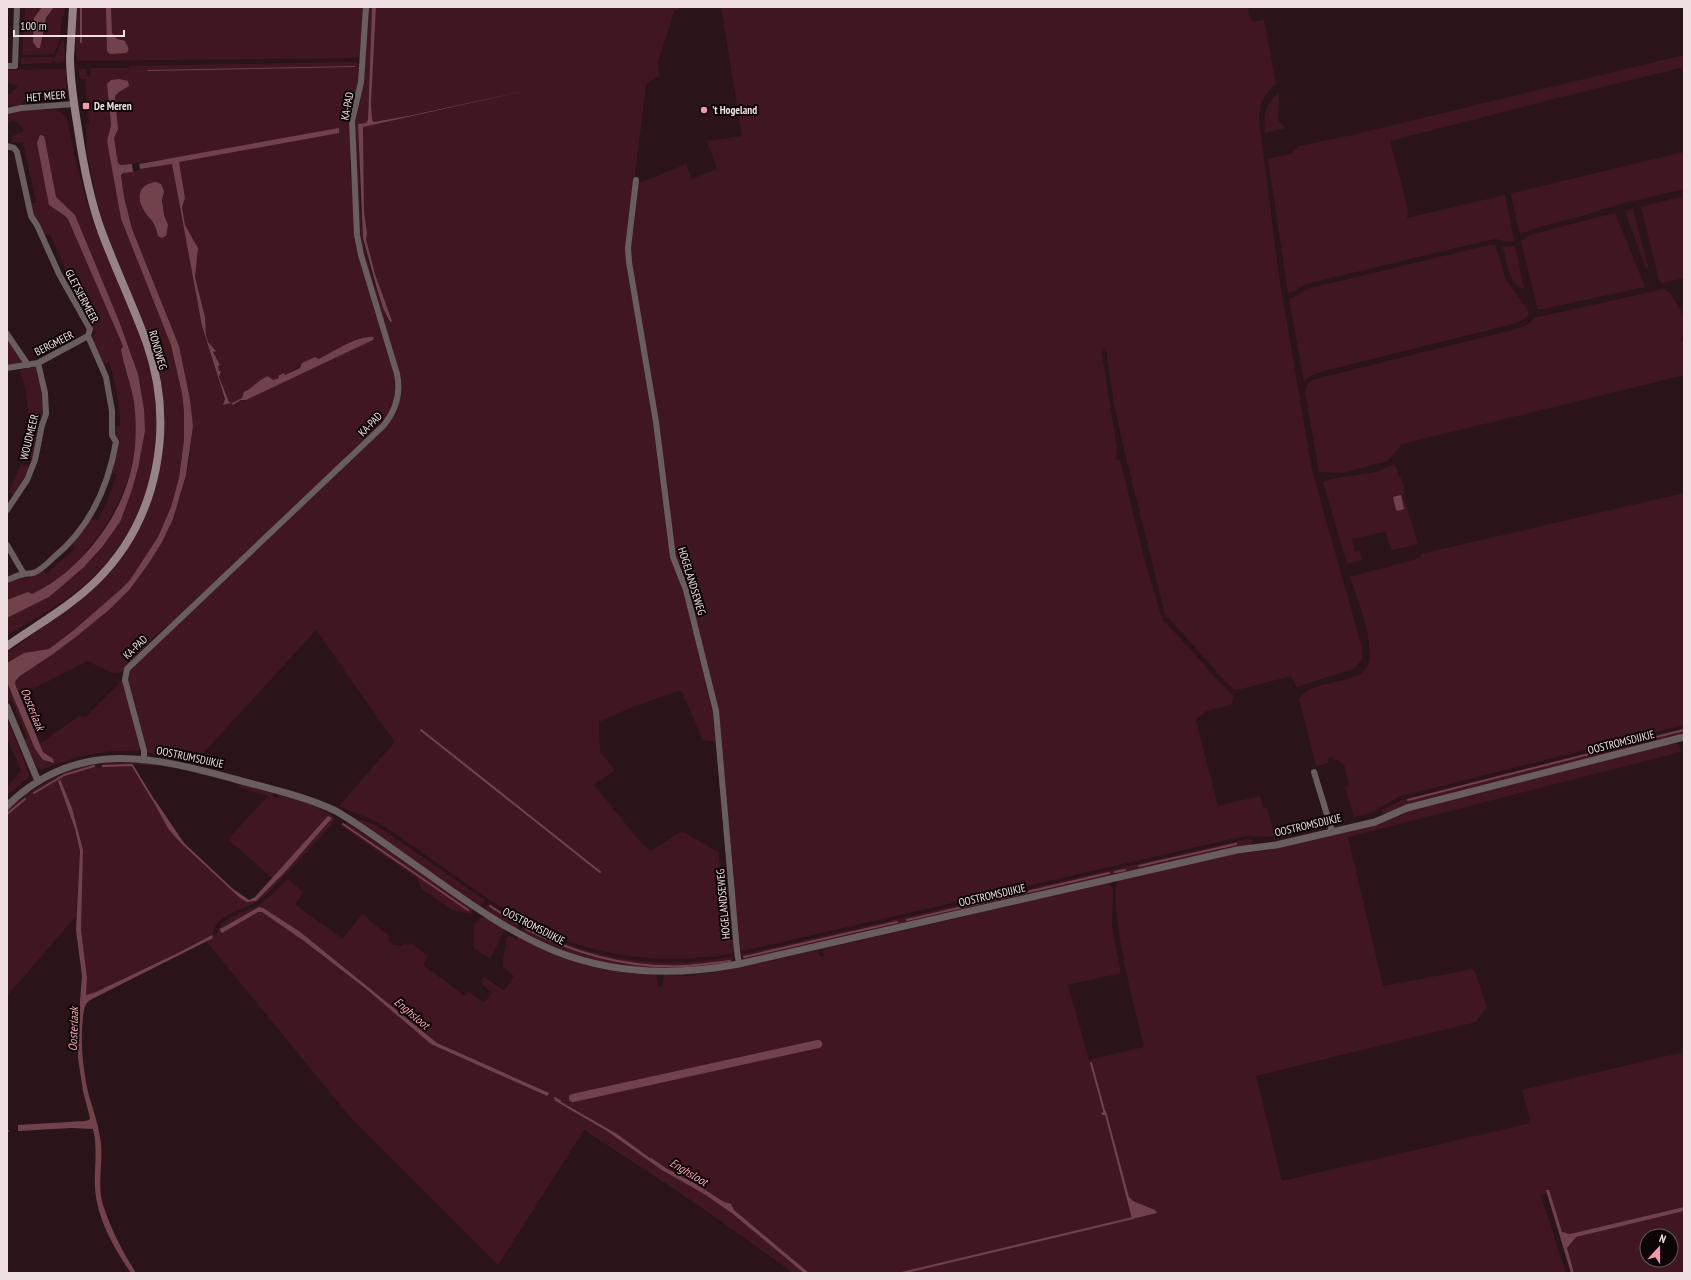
<svg xmlns="http://www.w3.org/2000/svg" width="1691" height="1280" viewBox="0 0 1691 1280" font-family="'PT Sans Narrow',sans-serif">
<style>
.green{fill:#401721;fill-rule:evenodd}
.water{fill:#72424c}
.lines{fill:none;stroke-linecap:round;stroke-linejoin:round}
.stream{stroke:#72424c;stroke-width:2}
.canal{stroke:#72424c;stroke-width:8}
.minor{stroke:#6a5d5f;stroke-width:6}
.tertiary{stroke:#6a5d5f;stroke-width:7}
.secondary{stroke:#978386;stroke-width:8}
.poi-dot{fill:#f39aac;stroke:#0c0405;stroke-width:1.5}
.labels{text-anchor:middle;dominant-baseline:central;stroke-width:4;stroke-linejoin:round;paint-order:stroke}
.street-label{font-size:11px;fill:#f1e0e3;stroke:#0c0405}
.poi-label{font-size:11px;font-weight:bold;fill:#f1e0e3;stroke:#0c0405;text-anchor:start}
.water-label{font-size:12px;font-style:italic;fill:#f7a5b5;stroke:#0c0405}
</style>
<rect width="100%" height="100%" fill="#2a1419"/>
<path class="green" d="M 25,7 L 42,7 L 36,14 L 45,21 L 54,7 L 66,7 L 64,15 L 62,16 L 60,40 L 54,54 L 22,55 Z
M 76,7 L 106,7 L 107,51 L 119,40 L 112,34 L 111,7 L 364,7 L 360,56 L 356,58 L 77,61 L 75,35 Z
M 368,7 L 372,7 L 368,120 L 366,123 L 358,124 C 360,162 358,200 363,237 C 367,266 378,296 389,322 L 392,321 L 375,274 L 366,239 L 367,234 L 364,211 L 363,127 L 529,90 L 408,116 L 374,122 L 372,121 L 371,103 L 376,7 L 687,7 L 675,10 L 658,61 L 659,76 L 649,82 L 646,86 L 626,247 L 650,396 L 670,548 L 684,591 L 712,703 L 717,742 L 703,740 L 681,690 L 632,707 L 599,722 L 600,752 L 615,770 L 594,785 L 642,844 L 651,851 L 682,831 L 718,852 L 721,877 L 728,877 L 735,953 C 669,965 600,959 540,929 C 481,900 431,855 375,821 C 364,815 351,812 339,806 L 395,742 L 316,630 L 195,762 L 146,752 L 128,680 L 129,670 L 385,426 L 400,395 L 360,245 L 354,120 Z
M 721,7 L 1248,7 L 1249,16 L 1250,16 L 1252,22 L 1264,20 L 1276,84 L 1270,89 L 1261,102 L 1259,119 L 1279,277 L 1312,470 L 1362,648 L 1362,659 L 1355,668 L 1297,687 L 1291,676 L 1237,690 L 1234,689 L 1236,693 L 1165,614 L 1124,449 L 1114,404 L 1106,348 L 1101,349 L 1117,448 L 1116,459 L 1120,460 L 1121,463 L 1143,554 L 1162,619 L 1202,662 L 1211,673 L 1234,696 L 1231,705 L 1206,711 L 1196,720 L 1218,806 L 1260,796 L 1263,808 L 1267,808 L 1275,837 L 1245,836 L 738,952 L 717,711 L 677,567 L 629,248 L 637,182 L 642,182 L 686,164 L 692,179 L 717,169 L 707,141 L 742,136 Z
M 62,41 L 64,41 L 65,61 L 55,63 L 55,61 L 52,61 L 52,63 L 21,64 L 21,57 L 55,57 Z
M 1684,55 L 1684,67 L 1545,101 L 1390,141 L 1408,209 L 1407,218 L 1505,195 L 1514,241 L 1508,242 L 1496,239 L 1485,241 L 1306,284 L 1296,290 L 1288,293 L 1268,159 L 1290,154 L 1299,146 L 1348,136 Z
M 354,62 L 359,64 L 361,69 L 350,156 L 350,178 L 353,190 L 355,233 L 395,374 C 401,427 363,430 339,465 L 171,623 C 152,635 139,655 123,672 L 112,673 L 87,661 L 20,696 L 15,684 L 17,679 L 77,636 L 110,609 L 130,589 L 149,563 L 169,528 L 182,491 L 189,463 L 193,426 L 179,346 L 132,229 L 124,197 L 121,175 L 123,173 L 140,170 L 140,169 L 172,164 L 202,326 L 225,399 L 223,405 L 231,403 L 227,400 L 219,377 L 221,371 L 219,371 L 218,366 L 220,365 L 213,352 L 216,351 L 208,342 L 206,336 L 205,317 L 195,277 L 198,248 L 185,225 L 182,207 L 185,198 L 179,162 L 262,146 L 338,129 L 190,156 L 121,165 L 118,163 L 114,138 L 118,129 L 115,96 L 119,92 L 129,86 L 108,98 L 111,125 L 107,141 L 121,219 L 171,345 L 182,393 L 184,411 L 184,440 L 179,478 L 171,507 L 158,537 L 130,580 L 120,590 L 74,630 L 49,649 L 24,653 L 7,663 L 7,653 L 73,606 L 94,587 L 139,528 L 155,490 L 163,455 L 165,415 L 158,369 L 153,353 L 101,220 L 96,198 L 87,153 L 86,124 L 89,124 L 85,82 L 86,81 L 86,79 L 80,79 L 78,69 L 86,69 L 87,76 L 90,75 L 91,68 L 129,68 L 129,66 ZM 355,66 L 355,67 L 147,71 ZM 164,191 C 161,204 163,213 168,225 L 158,236 L 154,224 ZM 368,336 L 373,340 L 246,400 L 232,403 L 242,398 L 244,392 L 254,387 L 268,376 L 273,380 L 279,378 L 284,373 L 285,375 C 296,369 303,362 315,357 L 318,359 L 334,352 L 338,348 Z
M 66,69 L 66,91 L 60,98 L 49,99 L 46,97 L 31,101 L 30,99 L 23,101 L 21,105 L 7,105 L 7,94 L 10,95 L 18,86 L 7,82 L 7,70 Z
M 1279,93 L 1278,120 L 1286,128 L 1265,133 C 1263,117 1265,103 1279,93 Z
M 26,110 C 39,111 61,106 67,119 C 75,157 83,193 96,230 C 99,237 103,244 106,252 C 122,288 138,327 149,365 C 169,439 149,525 92,578 C 67,602 36,617 7,636 L 7,618 L 49,597 L 84,567 L 102,547 L 119,523 L 131,493 L 142,449 L 144,409 L 138,374 L 119,321 L 75,215 L 56,197 L 45,140 L 58,211 L 65,216 L 68,219 L 123,346 L 121,350 C 125,370 133,389 135,409 C 141,461 121,510 88,549 C 83,556 77,564 70,570 C 59,580 46,587 32,594 L 28,592 L 7,600 L 7,583 L 22,577 L 30,578 L 42,570 L 46,574 L 75,549 L 72,544 L 91,519 L 97,521 L 105,506 L 117,475 L 112,473 L 119,439 L 114,433 L 114,426 L 120,426 C 120,404 116,384 109,362 L 103,364 L 91,338 L 96,333 L 82,311 L 87,307 L 69,278 L 50,234 L 44,235 L 38,220 L 34,219 L 31,204 L 36,202 L 23,142 L 12,142 L 11,137 L 23,131 L 23,128 L 14,120 L 7,124 L 7,112 Z
M 1684,152 L 1684,189 L 1620,204 L 1585,215 L 1539,227 L 1520,234 L 1511,195 L 1512,193 Z
M 1684,196 L 1684,278 L 1663,283 L 1659,280 L 1641,207 Z
M 1633,209 L 1648,267 L 1648,268 L 1646,268 L 1625,211 Z
M 1615,213 L 1645,287 L 1538,310 L 1521,241 L 1529,235 Z
M 1489,245 L 1494,245 L 1496,247 L 1506,280 L 1528,310 L 1528,315 L 1523,320 L 1513,324 L 1324,371 L 1310,376 L 1304,381 L 1289,299 L 1311,288 Z
M 1515,246 L 1524,289 C 1508,284 1507,261 1503,247 Z
M 1664,289 C 1670,292 1672,296 1675,301 C 1686,317 1686,322 1681,340 L 1684,342 L 1684,375 L 1402,444 L 1388,461 L 1342,473 L 1319,472 L 1305,392 L 1307,385 L 1312,380 L 1517,329 L 1527,325 L 1534,318 Z
M 7,336 L 23,361 L 22,363 L 7,366 Z
M 33,367 L 38,371 L 36,373 L 38,379 L 40,379 C 41,389 47,409 42,417 L 28,415 L 26,393 L 20,370 Z
M 29,424 L 38,425 L 40,427 L 33,458 L 23,455 Z
M 21,464 L 29,467 L 29,469 L 14,495 L 9,492 Z
M 1395,464 L 1399,477 L 1401,477 L 1405,492 L 1403,495 L 1418,544 L 1392,550 L 1385,532 L 1383,532 L 1352,539 L 1355,552 L 1360,551 L 1362,560 L 1347,564 L 1323,482 L 1331,479 L 1376,472 Z
M 1684,493 L 1684,725 L 1398,797 L 1371,813 L 1354,817 L 1345,787 L 1349,784 L 1344,764 L 1337,760 L 1334,761 L 1333,757 L 1327,759 L 1328,763 L 1316,766 L 1299,699 C 1306,689 1315,687 1327,684 C 1338,681 1353,679 1362,673 C 1383,660 1356,595 1350,577 L 1420,558 L 1421,554 Z
M 123,680 L 141,748 L 139,751 C 100,749 77,756 41,770 L 36,766 L 25,741 L 27,737 L 12,701 L 9,702 L 7,698 L 7,682 L 35,749 L 44,761 L 51,763 L 52,759 L 45,754 L 40,744 L 79,716 L 86,717 L 120,683 L 119,682 Z
M 7,718 L 29,774 L 28,778 L 7,795 L 7,787 L 21,771 L 7,738 Z
M 1684,728 L 1684,734 L 1386,814 L 1382,812 L 1382,810 L 1402,800 Z
M 1676,742 L 1679,745 L 1681,752 L 1348,837 L 1383,986 L 1474,969 L 1487,1007 L 1476,1022 L 1256,1076 L 1282,1181 L 1531,1123 L 1522,1090 L 1684,1052 L 1684,1207 L 1570,1234 L 1562,1233 L 1549,1194 L 1541,1195 L 1566,1273 L 792,1273 L 787,1268 L 679,1192 L 584,1130 L 498,1265 L 351,1118 L 207,942 L 213,938 L 212,935 L 180,952 L 96,992 L 86,995 L 87,978 L 81,930 L 83,850 L 72,808 L 60,779 L 58,781 L 75,829 L 80,851 L 76,916 L 7,996 L 7,810 C 33,788 60,771 94,764 L 98,768 L 101,767 L 104,762 L 154,763 L 154,766 L 129,764 L 150,795 L 169,830 L 182,844 L 240,898 L 250,902 L 254,902 L 258,899 L 285,872 L 329,823 L 274,880 L 228,839 L 268,796 L 238,787 L 243,784 L 273,793 L 273,797 L 277,798 L 279,794 L 305,802 L 332,815 L 334,818 L 332,824 C 315,842 299,861 282,878 C 274,886 267,895 258,901 C 243,911 215,913 213,934 L 217,934 C 221,915 248,913 262,903 C 271,896 279,887 288,879 L 303,892 L 295,905 L 343,939 L 362,914 L 389,936 L 389,941 L 393,945 L 401,946 L 405,943 L 410,945 L 411,943 L 428,956 L 423,965 L 465,996 L 469,992 L 484,1003 L 492,993 L 480,981 L 484,977 L 504,991 L 514,976 L 503,967 L 503,960 L 507,937 L 510,936 L 516,939 L 519,937 C 564,961 606,974 657,975 L 658,987 L 662,987 L 664,975 L 687,976 L 724,971 L 818,950 L 820,957 L 824,956 L 823,949 L 1109,883 L 1113,889 L 1112,927 L 1121,973 L 1068,985 L 1089,1060 L 1144,1047 C 1138,1021 1105,898 1119,880 L 1239,853 L 1264,851 L 1361,827 L 1383,822 L 1406,812 L 1454,799 ZM 257,908 L 263,908 L 299,931 L 437,1043 L 548,1095 L 546,1096 L 431,1044 L 365,988 L 304,941 L 262,912 L 258,912 L 220,929 ZM 1106,1111 L 1129,1197 L 1133,1201 L 1155,1210 L 1156,1213 L 1132,1219 L 1105,1115 L 1101,1113 Z
M 343,813 L 376,825 L 485,900 L 482,905 L 479,905 Z
M 347,823 L 471,907 L 473,912 L 472,914 L 452,910 L 421,888 L 418,879 L 340,825 Z
M 1247,839 L 1253,840 L 1251,845 L 746,960 L 740,955 Z
M 489,903 L 521,923 L 516,928 L 487,910 L 486,907 Z
M 481,917 L 486,918 L 505,929 L 490,959 L 474,948 L 474,925 Z
M 525,925 C 591,960 661,971 735,956 L 731,963 C 685,969 636,972 591,959 C 567,953 545,942 523,932 L 522,929 Z
M 1684,1211 L 1684,1273 L 1574,1273 L 1567,1249 L 1570,1242 L 1576,1237 ZM 1647,1236 L 1671,1236 L 1671,1260 L 1647,1260 Z"/>
<path class="water" d="M 42,7 L 54,7 L 46,18 L 40,48 L 37,48 L 33,42 L 34,18 Z
M 106,7 L 111,7 L 112,33 C 116,40 119,39 125,41 C 127,46 131,49 126,53 L 110,54 L 107,51 Z
M 372,7 L 376,7 L 371,103 L 372,120 L 374,122 L 408,116 L 529,90 L 363,127 L 364,211 L 367,234 L 366,239 L 375,274 L 392,321 L 390,322 L 383,308 L 377,289 L 363,238 L 358,124 L 366,123 L 368,120 Z
M 355,66 L 355,67 L 147,71 L 148,70 Z
M 119,79 L 128,81 L 129,86 L 119,92 L 115,96 L 118,129 L 114,138 L 118,163 L 121,165 L 132,164 L 133,172 L 123,173 L 121,175 L 124,197 L 132,229 L 179,346 L 190,400 L 193,426 L 186,475 L 173,519 L 162,542 L 149,563 L 130,589 L 110,609 L 77,636 L 53,654 L 20,676 L 16,680 L 15,684 L 43,752 L 53,759 L 54,763 L 43,760 L 35,749 L 7,682 L 7,663 L 24,653 L 49,649 L 74,630 L 120,590 L 130,580 L 158,537 L 171,507 L 179,478 L 184,440 L 184,411 L 182,393 L 171,345 L 121,219 L 107,141 L 111,125 L 107,84 L 111,80 Z
M 339,128 L 339,133 L 179,162 L 185,198 L 182,207 L 185,225 L 198,248 L 195,277 L 205,317 L 206,336 L 208,342 L 216,351 L 213,352 L 220,365 L 218,366 L 219,371 L 221,371 L 219,377 L 229,402 L 232,403 L 242,398 L 244,392 C 254,387 258,380 268,376 L 273,380 L 279,378 L 278,376 L 284,373 L 285,375 L 300,368 L 302,363 L 315,357 L 319,359 C 333,352 358,335 374,337 L 373,340 L 246,400 L 241,400 L 233,405 L 231,403 L 223,405 L 225,399 L 202,326 L 172,164 L 140,169 L 139,164 Z
M 40,135 L 44,136 L 45,140 L 56,197 L 75,215 L 119,321 L 138,374 L 144,409 L 145,431 L 138,468 L 131,493 L 120,522 L 102,547 L 84,567 L 49,597 L 7,618 L 7,600 L 28,592 L 32,594 C 74,575 113,528 127,484 C 135,461 137,436 135,412 C 134,391 125,371 121,350 L 123,346 L 68,219 L 65,216 L 49,205 L 37,143 Z
M 156,182 L 161,184 L 164,191 L 162,201 L 164,215 L 168,225 L 166,236 L 161,238 L 158,236 C 157,232 156,228 154,224 C 152,220 147,216 145,212 C 135,197 139,184 156,182 Z
M 1401,495 L 1404,509 L 1398,511 L 1396,510 L 1393,497 Z
M 60,779 L 72,808 L 83,850 L 81,930 L 87,978 L 86,995 L 96,992 L 180,952 L 212,935 L 213,938 L 92,999 C 84,1003 84,1010 83,1017 C 80,1043 83,1071 89,1096 C 94,1112 99,1127 101,1144 C 103,1164 97,1185 103,1205 C 111,1229 122,1251 136,1273 L 131,1273 C 114,1248 97,1219 95,1188 C 94,1168 98,1149 93,1129 L 71,1128 L 18,1131 L 18,1125 L 85,1121 L 89,1120 L 90,1118 L 83,1091 L 78,1058 L 78,1028 L 82,976 L 76,930 L 80,851 L 75,829 L 58,781 Z
M 155,800 L 184,843 L 233,889 L 249,900 L 255,897 L 328,816 L 332,818 L 285,872 L 256,901 L 247,902 L 240,898 L 182,844 L 169,830 L 153,801 Z
M 259,907 L 263,908 L 299,931 L 437,1043 L 549,1093 L 548,1095 L 547,1096 L 431,1044 L 365,988 L 304,941 L 262,912 L 258,912 L 222,933 L 221,932 L 220,929 Z
M 556,1099 L 617,1134 L 658,1164 L 696,1184 L 724,1202 L 731,1204 L 734,1210 L 809,1273 L 804,1273 L 733,1214 L 706,1195 L 662,1170 L 607,1131 L 554,1100 Z
M 1106,1111 L 1129,1197 L 1133,1201 L 1155,1210 L 1157,1213 L 1132,1219 L 1105,1115 L 1102,1115 L 1101,1113 Z
M 1546,1190 L 1549,1190 L 1550,1193 L 1562,1232 L 1570,1234 L 1684,1207 L 1684,1211 L 1576,1237 L 1567,1248 L 1574,1273 L 1571,1273 Z"/>
<g class="lines">
<path class="stream" d="M 81,7 L 81,42
M 421,730 L 600,872
M 103,766 L 132,765 L 154,801
M 34,793 L 64,775 L 94,766
M 1408,800 L 1684,730
M 7,814 L 25,799
M 343,824 L 468,910
M 1139,866 L 1236,844
M 1115,872 L 1125,870
M 490,906 L 518,924
M 907,920 L 1109,873
M 526,929 C 576,954 628,969 685,966 C 700,965 715,963 730,961
M 744,957 L 897,922
M 1091,1063 L 1105,1114
M 555,1098 L 560,1101
M 7,1131 L 8,1131
M 651,1159 L 664,1168
M 902,1273 L 1133,1218"/>
<path class="canal" d="M 573,1098 L 818,1044"/>
<path class="minor" d="M 7,66 L 15,66 L 17,7
M 7,111 L 21,108 L 74,104
M 7,146 L 14,148 L 17,152 L 31,216 L 37,225 L 59,274 L 90,329 L 88,336 L 106,377 L 112,411 L 112,435 L 116,442 C 108,488 90,528 53,558 C 48,563 40,571 33,573 C 31,574 27,573 24,574 C 18,575 13,578 7,580
M 636,180 L 628,248 L 629,262 L 656,422 L 673,557 L 686,590 L 716,711 L 737,951 L 739,964
M 7,334 L 28,365
M 7,368 L 38,363 L 88,336
M 7,510 L 27,480 L 35,460 L 42,425 L 46,414 L 45,393 L 38,363
M 7,545 L 24,574
M 144,759 L 144,751 L 125,680 L 127,669 L 384,425 C 396,410 401,393 397,374 L 361,255 L 357,235 L 352,121 L 361,82 L 366,7
M 1314,772 L 1332,831"/>
<path class="tertiary" d="M 7,707 L 38,781
M 7,806 C 77,737 154,757 238,780 C 271,789 304,796 336,811 C 358,824 380,840 401,855 C 450,889 499,928 555,951 C 615,975 676,976 739,964 L 1237,850 L 1276,845 L 1375,822 L 1407,808 L 1684,737"/>
<path class="secondary" d="M 7,646 C 37,625 71,606 97,580 C 159,518 175,425 147,344 C 133,305 115,268 101,230 C 89,197 83,163 78,129 C 74,105 70,81 70,57 C 71,41 72,24 73,7"/>
</g>
<g class="poi-dot">
<rect x="82" y="102" width="8" height="8" rx="2"/>
<circle cx="704" cy="110" r="4"/>
</g>
<g class="labels">
<g class="street-label">
<text transform="translate(46 96) rotate(-5)">HET MEER</text>
<text transform="translate(347 106) rotate(-79)">KA-PAD</text>
<text transform="translate(82 296) rotate(62)">GLETSJERMEER</text>
<text transform="translate(54 343) rotate(-27)">BERGMEER</text>
<text transform="translate(158 350) rotate(74)">RONDWEG</text>
<text transform="translate(370 424) rotate(-46)">KA-PAD</text>
<text transform="translate(29 437) rotate(-76)">WOUDMEER</text>
<text transform="translate(692 581) rotate(73)">HOGELANDSEWEG</text>
<text transform="translate(135 647) rotate(-44)">KA-PAD</text>
<text transform="translate(1621 742) rotate(-14)">OOSTROMSDIJKJE</text>
<text transform="translate(190 757) rotate(12)">OOSTRUMSDIJKJE</text>
<text transform="translate(1308 825) rotate(-13)">OOSTROMSDIJKJE</text>
<text transform="translate(992 895) rotate(-13)">OOSTROMSDIJKJE</text>
<text transform="translate(723 904) rotate(-95)">HOGELANDSEWEG</text>
<text transform="translate(534 926) rotate(27)">OOSTROMSDIJKJE</text>
</g>
<g class="poi-label">
<text x="94" y="106">De Meren</text>
<text x="712" y="110">'t Hogeland</text>
</g>
<g class="water-label">
<text transform="translate(33 709) rotate(68)">Oosterlaak</text>
<text transform="translate(412 1013) rotate(40)">Enghsloot</text>
<text transform="translate(73 1029) rotate(-88)">Oosterlaak</text>
<text transform="translate(689 1172) rotate(31)">Enghsloot</text>
</g>
</g>
<rect width="1691" height="1280" fill="none" stroke="#f1e0e3" stroke-width="16"/>
<g transform="translate(1659 1248) rotate(21)"><circle r="19" fill="#0c0405" stroke="#685c5e"/>
<path d="M0-3L7 15L0 10L-7 15Z" fill="#f39aac"/>
<text y="-6" font-size="11" font-weight="bold" text-anchor="middle" fill="#f1e0e3">N</text>
</g>
<path d="M14 30v6h110v-6" fill="none" stroke="#f1e0e3" stroke-width="2"/>
<text x="20" y="30" font-size="12" fill="#f1e0e3" stroke="#0c0405" stroke-width="3" paint-order="stroke">100 m</text>
</svg>
